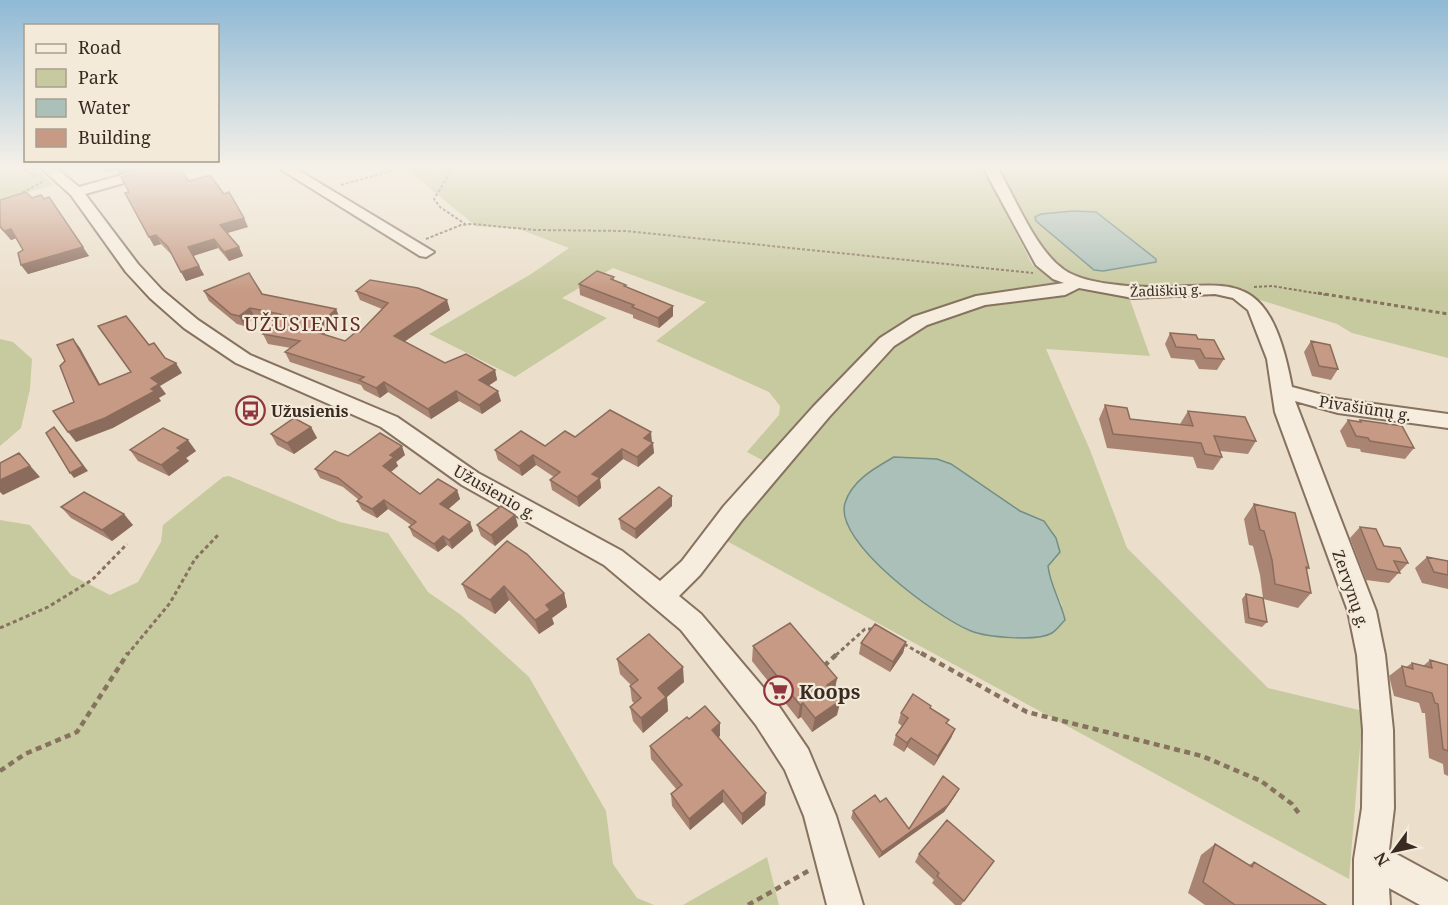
<svg xmlns="http://www.w3.org/2000/svg" width="1448" height="905" viewBox="0 0 1448 905" font-family="'Noto Serif',serif">
<style>
.green{fill:#c7c99f;fill-rule:evenodd}
.water{fill:#abc0b8;stroke:#728e85;stroke-width:1.5}
.lines{fill:none;stroke-linecap:round;stroke-linejoin:round}
.minor-casing{stroke:#877260;stroke-width:4}
.path-far2{stroke:#877260;stroke-width:2;stroke-dasharray:3 2;stroke-linecap:butt}
.path-far1{stroke:#877260;stroke-width:3;stroke-dasharray:4 3;stroke-linecap:butt}
.path{stroke:#877260;stroke-width:4.5;stroke-dasharray:6 4.5;stroke-linecap:butt}
.minor{fill:#f6edde;fill-rule:evenodd}
.wall{fill:#aa8472}
.shaded-wall{fill:#8b6c5c}
.building{fill:#c69a84;stroke:#8b6c5c;stroke-width:1.5}
.labels{text-anchor:middle;dominant-baseline:central;stroke-width:4.5;stroke-linejoin:round;paint-order:stroke}
.far-street-label{font-size:14px;fill:#392b22;stroke:#f3eada}
.street-label{font-size:16px;fill:#392b22;stroke:#f3eada}
.poi-label{font-size:16px;font-weight:bold;fill:#392b22;stroke:#f3eada;text-anchor:start}
.quarter-label{font-size:20px;letter-spacing:1.5px;fill:#622d26;stroke:#f3eada}
.near-poi-label{font-size:20px;font-weight:bold;fill:#392b22;stroke:#f3eada;text-anchor:start}
</style>
<rect width="100%" height="100%" fill="#ebdfcb"/>
<path class="green" d="M 0,167 L 33,167 L 54,185 L 0,200 Z
M 412,167 L 982,167 L 1033,266 L 1066,284 L 1103,294 L 1129,297 L 1150,356 L 1046,349 L 1090,450 L 1127,548 L 1268,688 L 1363,711 L 1349,879 L 723,539 L 781,470 L 747,452 L 779,415 L 780,406 L 769,392 L 656,341 L 706,302 L 613,268 L 562,298 L 607,318 L 515,377 L 429,334 L 531,274 L 569,248 L 519,229 L 476,226 L 411,173 ZM 951,464 L 1020,511 L 1044,521 L 1060,551 L 1048,566 L 1049,577 L 1062,605 L 1051,634 C 971,646 937,615 879,566 Z
M 995,167 L 1448,167 L 1448,358 L 1352,333 L 1337,324 L 1257,299 L 1242,288 L 1209,285 L 1125,289 L 1075,279 L 1048,260 Z
M 0,339 L 13,342 L 32,359 L 30,389 L 21,428 L 0,446 Z
M 229,476 L 340,522 L 388,533 L 428,592 L 461,615 L 529,677 L 606,811 L 613,864 L 637,898 L 654,905 L 0,905 L 0,520 L 30,525 L 71,575 L 110,595 L 138,582 L 161,542 L 163,525 L 223,477 Z
M 767,857 L 779,905 L 683,905 Z"/>
<path class="water" d="M 1073,211 L 1096,212 L 1156,259 L 1156,262 L 1103,271 L 1094,270 L 1036,221 L 1035,217 L 1041,214 Z
M 894,457 L 937,459 L 951,464 L 1020,511 L 1044,521 L 1056,538 L 1060,552 L 1048,566 C 1050,585 1061,602 1065,620 C 1061,624 1057,630 1052,633 C 1037,642 986,637 971,631 C 938,618 833,542 845,503 C 852,480 875,468 894,457 Z"/>
<g class="lines">
<defs>
<path id="minor" d="M 40,167 L 55,167 L 79,187 L 151,167 L 172,167 L 170,170 L 85,194 L 138,264 L 162,290 L 198,320 L 250,355 L 397,417 L 478,473 L 622,551 L 660,581 L 682,561 L 724,506 L 813,407 L 880,338 L 913,317 L 976,296 L 1064,283 L 1053,279 L 1036,265 L 983,167 L 997,167 C 1015,197 1035,249 1063,269 C 1075,278 1095,282 1110,284 C 1214,300 1265,242 1292,387 L 1338,399 L 1448,414 L 1448,428 L 1338,413 L 1295,401 L 1376,611 L 1385,655 L 1393,730 L 1394,808 L 1389,850 L 1448,882 L 1448,905 L 1420,905 L 1389,888 L 1390,905 L 1354,905 L 1354,859 L 1362,808 L 1363,730 L 1357,655 L 1348,611 L 1275,412 L 1267,359 L 1248,310 L 1233,298 L 1215,294 L 1133,298 L 1079,288 L 1065,295 L 985,305 L 927,325 L 894,346 L 829,417 L 742,520 L 700,575 L 679,596 L 701,614 L 778,705 L 808,749 L 836,816 L 863,905 L 827,905 L 804,816 L 785,770 L 756,725 L 681,630 L 604,565 L 462,485 L 381,427 L 236,363 L 184,328 L 150,298 L 126,272 L 71,195 Z
M 277,167 L 293,167 L 434,252 L 426,257 L 420,256 Z"/>
</defs>
<use href="#minor" class="minor-casing"/>
<path class="path-far2" d="M 20,167 L 37,178
M 453,168 L 434,199 L 440,207 L 465,224
M 341,185 L 398,169 L 454,168
M 18,195 L 44,181
M 426,239 L 461,225 L 472,224 L 536,230 L 626,231 L 1033,273
M 1254,287 L 1272,286 L 1327,295"/>
<path class="path-far1" d="M 1318,293 L 1448,314
M 0,628 L 48,607 L 92,580 L 127,544
M 904,644 L 923,655
M 127,655 L 170,603 L 195,559 L 219,534
M 836,655 L 865,629 L 874,629"/>
<path class="path" d="M 921,653 L 1027,712 L 1202,756 L 1261,781 L 1292,804 L 1300,815
M 824,666 L 838,653
M 0,771 L 25,754 L 77,732 L 128,653
M 748,905 L 810,870"/>
<use href="#minor" class="minor"/>
</g>
<path class="wall" d="M 189,181 L 248,227 L 227,233 L 239,247 L 243,256 L 229,261 L 218,248 L 193,256 L 204,275 L 186,281 L 172,255 L 161,244 L 154,246 L 129,192 Z
M 32,198 L 89,256 L 28,274 L 21,265 L 23,250 L 16,238 L 11,240 L 0,228 L 0,200 Z
M 614,277 L 614,281 L 673,316 L 659,328 L 633,318 L 633,315 L 580,295 L 579,284 Z
M 204,291 L 262,294 L 336,309 L 340,319 L 324,334 L 345,341 L 360,332 L 382,309 L 360,300 L 356,291 L 450,310 L 404,342 L 445,363 L 495,370 L 497,380 L 488,386 L 501,401 L 482,414 L 459,401 L 431,419 L 388,392 L 380,398 L 364,390 L 361,385 L 290,362 L 285,352 L 291,348 L 268,344 L 263,334 L 276,322 L 255,317 L 244,326 L 237,324 L 209,301 Z
M 1170,333 L 1198,339 L 1224,359 L 1217,370 L 1199,369 L 1194,360 L 1171,358 L 1165,344 Z
M 1311,341 L 1338,369 L 1331,380 L 1312,376 L 1304,352 Z
M 1105,405 L 1130,419 L 1180,424 L 1188,411 L 1256,441 L 1248,454 L 1220,451 L 1222,457 L 1213,470 L 1197,468 L 1193,457 L 1107,448 L 1099,419 Z
M 1348,420 L 1358,422 L 1360,420 L 1414,448 L 1405,459 L 1361,452 L 1360,449 L 1347,447 L 1340,431 Z
M 311,427 L 317,438 L 294,454 L 277,445 L 271,434 Z
M 575,437 L 652,442 L 654,453 L 638,467 L 623,459 L 600,479 L 601,488 L 579,507 L 552,490 L 550,480 L 554,477 L 536,465 L 522,476 L 498,460 L 495,450 L 545,446 Z
M 130,450 L 196,451 L 186,458 L 189,461 L 169,476 L 138,461 Z
M 405,455 L 396,462 L 398,466 L 391,472 L 420,494 L 457,490 L 460,499 L 448,509 L 470,522 L 473,531 L 452,549 L 447,545 L 438,552 L 413,536 L 409,527 L 411,525 L 388,509 L 377,518 L 362,510 L 357,501 L 359,500 L 343,487 L 320,478 L 315,469 L 348,456 Z
M 1254,504 L 1309,568 L 1306,571 L 1311,593 L 1298,608 L 1263,599 L 1267,622 L 1262,627 L 1245,623 L 1242,599 L 1246,594 L 1263,598 L 1260,575 L 1253,546 L 1249,545 L 1244,519 Z
M 672,506 L 636,539 L 621,529 L 619,519 Z
M 61,507 L 133,525 L 112,541 L 71,518 Z
M 515,515 L 518,526 L 495,546 L 481,536 L 477,525 Z
M 1360,527 L 1408,563 L 1389,583 L 1366,580 L 1350,538 Z
M 507,541 L 564,593 L 567,607 L 552,618 L 554,624 L 539,634 L 509,600 L 495,614 L 468,598 L 462,584 Z
M 1427,557 L 1448,561 L 1448,589 L 1422,583 L 1415,568 Z
M 906,642 L 903,653 L 890,672 L 859,654 L 861,643 Z
M 753,646 L 837,678 L 834,693 L 837,715 L 812,732 L 801,717 L 798,719 L 752,661 Z
M 617,659 L 684,682 L 667,697 L 668,711 L 643,733 L 633,721 L 630,707 L 634,703 L 632,701 L 630,686 L 631,685 L 620,674 Z
M 1430,660 L 1448,665 L 1448,776 L 1444,774 L 1443,764 L 1429,758 L 1425,713 L 1422,713 L 1419,703 L 1394,696 L 1389,676 L 1402,666 L 1406,667 L 1412,663 L 1423,666 Z
M 930,708 L 947,724 L 955,729 L 951,738 L 934,766 L 907,747 L 904,752 L 893,745 L 896,735 L 902,726 L 898,723 L 901,713 Z
M 689,719 L 720,736 L 718,737 L 765,805 L 742,825 L 723,802 L 690,830 L 672,806 L 671,794 L 677,790 L 651,759 L 650,746 Z
M 959,789 L 955,796 L 944,812 L 879,858 L 851,818 L 853,811 L 880,802 L 909,829 Z
M 1215,844 L 1249,865 L 1254,862 L 1326,905 L 1205,905 L 1188,893 L 1201,855 Z
M 919,854 L 994,861 L 961,905 L 955,905 L 932,883 L 934,880 L 915,862 Z"/>
<path class="shaded-wall" d="M 99,167 L 145,167 L 119,174 L 117,170 L 106,172 L 104,169 L 101,169 Z
M 244,218 L 248,227 L 224,234 L 220,225 Z
M 11,229 L 17,238 L 11,240 L 4,231 Z
M 156,235 L 161,244 L 154,246 L 149,237 Z
M 214,239 L 218,248 L 193,256 L 188,247 Z
M 83,247 L 89,256 L 28,274 L 21,265 Z
M 239,247 L 243,256 L 229,261 L 224,252 Z
M 199,266 L 204,275 L 186,281 L 181,272 Z
M 447,300 L 450,310 L 398,346 L 394,336 Z
M 673,306 L 673,316 L 659,328 L 658,318 Z
M 250,308 L 255,317 L 244,326 L 239,316 Z
M 336,309 L 340,319 L 315,343 L 311,333 Z
M 73,339 L 80,348 L 106,395 L 99,385 Z
M 176,363 L 182,373 L 160,386 L 166,394 L 159,398 L 161,401 L 113,428 L 76,442 L 68,432 L 151,389 L 151,378 Z
M 495,370 L 497,380 L 482,390 L 479,380 Z
M 384,382 L 388,392 L 380,398 L 376,388 Z
M 456,391 L 459,401 L 431,419 L 428,409 Z
M 498,391 L 501,401 L 482,414 L 479,405 Z
M 311,427 L 317,438 L 294,454 L 287,443 Z
M 651,432 L 652,442 L 644,438 Z
M 59,433 L 88,471 L 74,478 L 70,473 Z
M 188,440 L 196,451 L 186,458 L 189,461 L 169,476 L 161,465 L 177,448 Z
M 653,443 L 654,453 L 638,467 L 637,457 Z
M 402,446 L 405,455 L 396,462 L 398,466 L 387,475 L 383,466 L 390,455 Z
M 622,449 L 623,459 L 600,479 L 601,488 L 579,507 L 577,497 L 592,474 Z
M 19,453 L 40,477 L 3,495 L 0,492 L 0,480 Z
M 533,455 L 536,465 L 522,476 L 519,466 Z
M 457,490 L 460,499 L 444,513 L 440,504 Z
M 672,496 L 672,506 L 636,539 L 635,529 Z
M 384,500 L 388,509 L 377,518 L 372,509 Z
M 124,514 L 133,525 L 112,541 L 102,530 Z
M 515,515 L 518,526 L 495,546 L 491,535 Z
M 470,522 L 473,531 L 452,549 L 449,540 Z
M 443,536 L 447,545 L 438,552 L 434,544 Z
M 504,586 L 509,600 L 495,614 L 490,600 Z
M 564,593 L 567,607 L 552,618 L 554,624 L 539,634 L 535,620 L 546,605 Z
M 906,642 L 903,653 L 890,672 L 893,662 Z
M 683,667 L 684,682 L 667,697 L 668,711 L 643,733 L 641,718 L 658,688 Z
M 837,678 L 834,693 L 827,685 Z
M 841,700 L 837,715 L 812,732 L 815,718 Z
M 803,703 L 801,717 L 798,719 L 800,705 Z
M 720,723 L 720,736 L 712,742 L 712,730 Z
M 955,729 L 951,738 L 934,766 L 938,756 Z
M 911,738 L 907,747 L 904,752 L 907,743 Z
M 959,789 L 955,796 L 944,812 L 879,858 L 882,852 Z
M 723,790 L 723,802 L 690,830 L 689,819 Z
M 766,793 L 765,805 L 742,825 L 742,814 Z"/>
<path class="building" d="M 157,167 L 178,167 L 189,181 L 210,175 L 224,194 L 229,192 L 244,218 L 220,225 L 239,247 L 224,252 L 214,239 L 188,247 L 199,266 L 181,272 L 168,247 L 156,235 L 149,237 L 125,193 L 129,192 L 121,177 Z
M 26,192 L 32,198 L 41,195 L 44,199 L 49,197 L 83,247 L 21,265 L 18,253 L 23,250 L 11,229 L 4,231 L 0,226 L 0,200 Z
M 597,271 L 614,277 L 611,279 L 626,285 L 624,286 L 673,306 L 658,318 L 632,307 L 634,305 L 579,284 Z
M 249,273 L 262,294 L 336,309 L 311,333 L 313,331 L 345,341 L 357,331 L 360,332 L 388,303 L 356,291 L 370,280 L 418,288 L 447,300 L 394,336 L 445,363 L 466,354 L 495,370 L 479,380 L 498,391 L 479,405 L 456,391 L 428,409 L 384,382 L 376,388 L 359,380 L 364,377 L 285,352 L 300,341 L 263,334 L 284,315 L 250,308 L 239,316 L 231,314 L 204,291 Z
M 126,316 L 149,345 L 154,343 L 165,358 L 176,363 L 151,378 L 159,384 L 151,389 L 155,391 L 105,418 L 68,432 L 53,411 L 74,402 L 60,366 L 65,361 L 57,345 L 73,339 L 99,385 L 131,372 L 98,326 Z
M 1170,333 L 1196,335 L 1198,339 L 1214,340 L 1224,359 L 1205,358 L 1200,349 L 1176,347 Z
M 1311,341 L 1330,345 L 1338,369 L 1319,366 Z
M 1105,405 L 1127,408 L 1130,419 L 1193,426 L 1188,411 L 1245,417 L 1256,441 L 1214,436 L 1222,457 L 1205,454 L 1201,443 L 1113,434 Z
M 610,410 L 651,432 L 644,438 L 653,443 L 637,457 L 622,449 L 592,474 L 600,478 L 577,497 L 550,480 L 560,472 L 533,455 L 519,466 L 495,450 L 521,431 L 545,446 L 565,431 L 575,437 Z
M 294,418 L 311,427 L 287,443 L 271,434 Z
M 1348,420 L 1361,422 L 1360,420 L 1402,426 L 1414,448 L 1370,441 L 1368,438 L 1356,436 Z
M 54,427 L 83,466 L 70,473 L 46,433 Z
M 163,428 L 188,440 L 177,448 L 181,450 L 161,465 L 130,450 Z
M 380,433 L 402,446 L 390,455 L 394,457 L 383,466 L 420,494 L 438,479 L 457,490 L 440,504 L 470,522 L 449,540 L 443,536 L 434,544 L 409,527 L 416,522 L 384,500 L 372,509 L 357,501 L 362,497 L 338,478 L 315,469 L 335,451 L 348,456 Z
M 19,453 L 30,466 L 0,480 L 0,463 Z
M 659,487 L 672,496 L 635,529 L 619,519 Z
M 84,492 L 124,514 L 102,530 L 61,507 Z
M 1254,504 L 1295,513 L 1309,568 L 1306,567 L 1311,593 L 1275,584 L 1272,560 L 1264,531 L 1260,530 Z
M 501,506 L 515,515 L 491,535 L 477,525 Z
M 1360,527 L 1376,529 L 1384,546 L 1400,548 L 1408,563 L 1394,561 L 1400,573 L 1377,569 Z
M 507,541 L 527,554 L 564,593 L 546,605 L 550,610 L 535,620 L 504,586 L 490,600 L 462,584 Z
M 1427,557 L 1448,561 L 1448,575 L 1434,572 Z
M 1246,594 L 1263,598 L 1267,622 L 1249,618 Z
M 790,623 L 837,678 L 827,685 L 841,700 L 815,718 L 803,703 L 800,705 L 753,646 Z
M 875,624 L 906,642 L 893,662 L 861,643 Z
M 649,634 L 683,667 L 658,688 L 666,697 L 641,718 L 630,707 L 641,698 L 630,686 L 638,680 L 617,659 Z
M 1430,660 L 1448,665 L 1448,751 L 1443,749 L 1438,704 L 1435,703 L 1432,693 L 1406,686 L 1402,666 L 1413,669 L 1412,663 L 1432,668 Z
M 913,694 L 931,706 L 930,708 L 949,720 L 946,723 L 955,729 L 938,756 L 911,738 L 907,743 L 896,735 L 908,718 L 901,713 Z
M 705,706 L 720,723 L 712,730 L 766,793 L 742,814 L 723,790 L 689,819 L 671,794 L 682,785 L 650,746 L 687,717 L 689,719 Z
M 943,776 L 959,789 L 948,805 L 882,852 L 853,811 L 875,795 L 880,802 L 886,798 L 909,829 Z
M 947,820 L 994,861 L 964,901 L 937,876 L 939,873 L 919,854 Z
M 1215,844 L 1252,867 L 1254,862 L 1326,905 L 1235,905 L 1203,882 Z"/>
<linearGradient id="sky" x2="0" y2="1"><stop stop-color="#8fb9d5"/><stop offset="0.57" stop-color="#f6f1e8"/><stop offset="1" stop-color="#f6f1e8" stop-opacity="0"/></linearGradient>
<rect width="1448" height="293" fill="url(#sky)"/>
<defs>
<symbol id="bus-ring" viewBox="-11 -11 22 22"><circle r="9.5" fill="#f3eada" stroke="#90363e" stroke-width="1.5"/><path d="M-5-6H5V4H4V6H2V4H-2V6H-4V4H-5ZM-3.5-4V0h7V-4ZM-3.5 1.2v1.5H-2V1.2ZM2 1.2v1.5H3.5V1.2Z" fill="#90363e"/></symbol>
<symbol id="supermarket-ring" viewBox="-11 -11 22 22"><circle r="9.5" fill="#f3eada" stroke="#90363e" stroke-width="1.5"/><path d="M-6-5.5h2.5l.6 2H6L4.5 2H-2.5L-4.4-4H-6ZM-1.5 3.2a1.3 1.3 0 1 0 .1 0ZM3 3.2a1.3 1.3 0 1 0 .1 0Z" fill="#90363e"/></symbol>
</defs>
<g fill-rule="evenodd">
<use href="#bus-ring" x="234" y="394" width="33" height="33"/>
<use href="#supermarket-ring" x="762" y="674" width="33" height="33"/>
</g>
<g class="labels">
<g class="far-street-label">
<text transform="translate(1166 290) rotate(-2)">Žadiškių g.</text>
</g>
<g class="street-label">
<text transform="translate(1365 408) rotate(9)">Pivašiūnų g.</text>
<text transform="translate(495 492) rotate(30)">Užusienio g.</text>
<text transform="translate(1351 589) rotate(71)">Zervynų g.</text>
</g>
<g class="poi-label">
<text x="271" y="411">Užusienis</text>
</g>
<g class="quarter-label">
<text x="303" y="323">UŽUSIENIS</text>
</g>
<g class="near-poi-label">
<text x="799" y="691">Koops</text>
</g>
</g>
<rect x="24" y="24" width="195" height="138" fill="#f3eada" stroke="#a99e90" stroke-width="1.5"/>
<rect x="36" y="44" width="30" height="9" fill="#f6edde" stroke="#a99e90" stroke-width="1.5"/>
<text x="78" y="54" font-size="18" fill="#392b22">Road</text>
<rect x="36" y="69" width="30" height="18" fill="#c7c99f" stroke="#a99e90" stroke-width="1.5"/>
<text x="78" y="84" font-size="18" fill="#392b22">Park</text>
<rect x="36" y="99" width="30" height="18" fill="#abc0b8" stroke="#a99e90" stroke-width="1.5"/>
<text x="78" y="114" font-size="18" fill="#392b22">Water</text>
<rect x="36" y="129" width="30" height="18" fill="#c69a84" stroke="#a99e90" stroke-width="1.5"/>
<text x="78" y="144" font-size="18" fill="#392b22">Building</text>
<g transform="translate(1394 851) rotate(237)" stroke="#f3eada" stroke-width="4.5" paint-order="stroke">
<path d="M0-4.5L10 22L0 15L-10 22Z" fill="#392b22"/>
<text y="-9" font-size="16" font-weight="bold" text-anchor="middle" fill="#392b22">N</text>
</g>
</svg>
